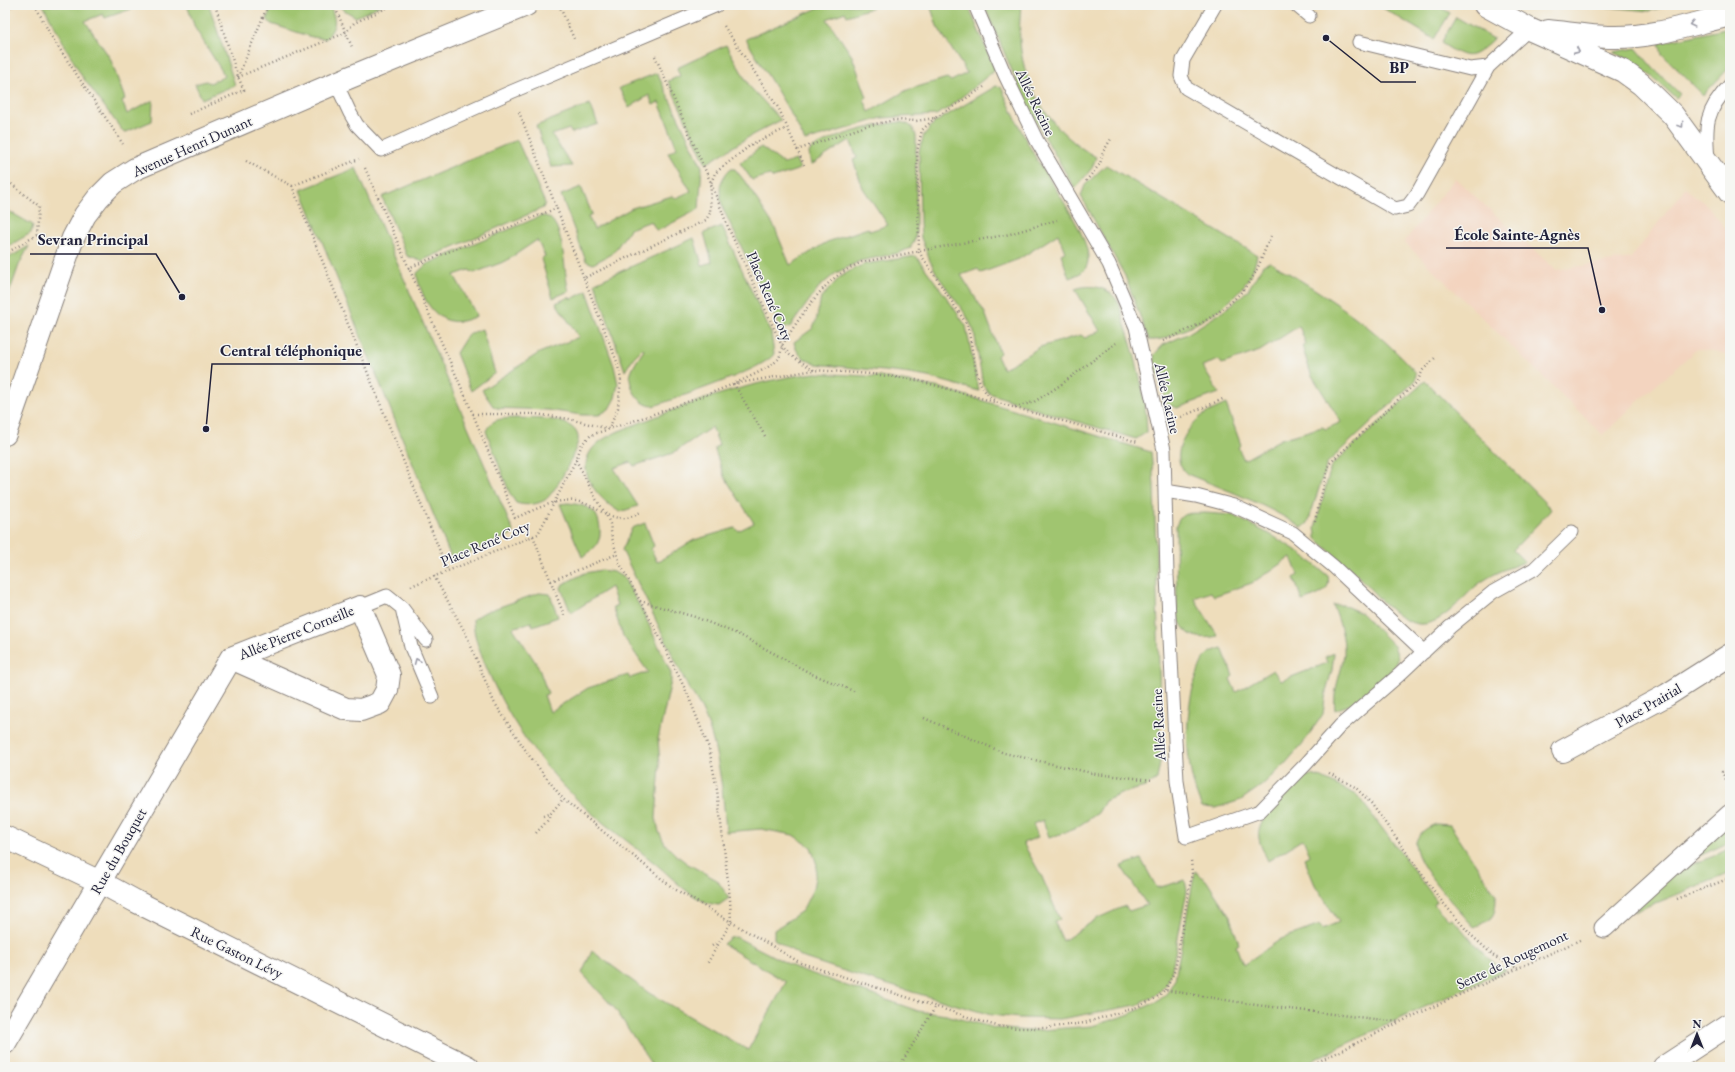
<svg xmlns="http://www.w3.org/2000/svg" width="1735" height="1072" viewBox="0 0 1735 1072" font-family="'EB Garamond',serif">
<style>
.built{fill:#f3d4bf}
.green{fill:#a0c56f;stroke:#617455}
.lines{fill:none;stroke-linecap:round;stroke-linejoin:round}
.service-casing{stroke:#88807b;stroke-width:15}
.pedestrian-casing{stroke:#88807b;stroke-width:21}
.minor-casing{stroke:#88807b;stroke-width:24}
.secondary-casing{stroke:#88807b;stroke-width:24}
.path{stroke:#88807b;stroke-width:2.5;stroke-dasharray:1 3;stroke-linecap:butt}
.service{stroke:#fff;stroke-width:13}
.pedestrian{stroke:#fff;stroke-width:19}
.minor{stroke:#fff;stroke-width:22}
.secondary{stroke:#fff;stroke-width:22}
.oneway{stroke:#9c9ca7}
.labels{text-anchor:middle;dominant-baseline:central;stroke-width:3;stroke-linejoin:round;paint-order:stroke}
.street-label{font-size:15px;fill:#22223b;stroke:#f6f6f2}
.leader{fill:none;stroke:#22223b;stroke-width:1.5}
.callout-dot{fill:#22223b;stroke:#f6f6f2;stroke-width:1.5}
.callout-label{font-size:16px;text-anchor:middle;font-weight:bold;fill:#22223b;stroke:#f6f6f2;stroke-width:3;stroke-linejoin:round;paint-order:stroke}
</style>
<rect width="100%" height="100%" fill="#f6f6f2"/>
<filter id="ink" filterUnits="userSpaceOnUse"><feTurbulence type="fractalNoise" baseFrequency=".025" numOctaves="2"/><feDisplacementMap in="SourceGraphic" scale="8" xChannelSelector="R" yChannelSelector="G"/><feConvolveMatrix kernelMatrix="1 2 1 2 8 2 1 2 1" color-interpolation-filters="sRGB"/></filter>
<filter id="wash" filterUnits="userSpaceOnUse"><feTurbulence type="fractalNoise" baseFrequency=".012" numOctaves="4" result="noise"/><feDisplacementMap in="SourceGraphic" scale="16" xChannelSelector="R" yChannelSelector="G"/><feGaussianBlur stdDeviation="0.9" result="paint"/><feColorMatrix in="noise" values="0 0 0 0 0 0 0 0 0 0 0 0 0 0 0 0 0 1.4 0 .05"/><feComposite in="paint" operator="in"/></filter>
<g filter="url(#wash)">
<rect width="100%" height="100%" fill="#edb"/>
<path class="built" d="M 1455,178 L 1556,270 L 1631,258 L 1685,188 L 1708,206 L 1730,235 L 1730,355 L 1697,349 L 1636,403 L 1603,435 L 1404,242 Z"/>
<path class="green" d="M 43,5 L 143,5 L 105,18 L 103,14 L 85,21 L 110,58 L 125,99 L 122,101 L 127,114 L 153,100 L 152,121 L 124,133 L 81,75 Z
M 187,5 L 209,5 L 235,85 L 202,99 L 195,84 L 206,81 L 210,83 L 225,76 L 195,28 Z
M 272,5 L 330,5 C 336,21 337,25 326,39 L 312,37 L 271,24 L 267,19 Z
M 339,5 L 381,5 L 356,17 L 342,9 Z
M 825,5 L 873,5 L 874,7 L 847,16 L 845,12 L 827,19 L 852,56 L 867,97 L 864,99 L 869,112 L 907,90 L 947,78 L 951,81 L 967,73 L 937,26 L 930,5 L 968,5 L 995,70 L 948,108 L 936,115 L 882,118 L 805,141 C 788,105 765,73 746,39 Z
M 984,5 L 1021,5 C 1020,17 1019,30 1020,42 C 1024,91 1054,134 1096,157 L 1092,168 L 1075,189 L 1027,106 Z
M 1378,5 L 1437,5 L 1450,13 L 1434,39 Z
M 1588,5 L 1671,5 L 1649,11 Z
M 1456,17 L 1494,39 C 1470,61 1468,60 1441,43 Z
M 1730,28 L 1730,67 L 1703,95 L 1662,54 L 1659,43 Z
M 726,45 L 750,87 L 781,120 L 752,135 L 706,164 L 668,81 L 680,76 L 677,68 Z
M 1636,48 L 1653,68 L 1680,94 L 1676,98 L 1649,74 L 1614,52 Z
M 657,73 L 702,167 L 699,209 L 659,230 L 656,230 L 651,221 L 630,229 L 613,253 L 593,264 L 586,261 L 561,195 L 581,187 L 592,214 L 588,216 L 594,229 L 632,208 L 672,196 L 676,198 L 691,191 L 668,153 L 677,148 L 659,102 L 653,105 L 649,95 L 629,108 L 619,88 Z
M 996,86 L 1001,87 L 1002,89 C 1012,111 1021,132 1033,153 C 1046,177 1091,235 1088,261 C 1087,272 1077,275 1069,278 L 1061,254 L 1065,252 L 1058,234 L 1019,259 L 981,273 L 978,269 L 961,275 L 985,313 L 1000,353 L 997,356 L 1003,369 L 1040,347 L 1081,335 L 1085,338 L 1100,331 L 1075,289 C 1089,284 1107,286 1116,299 C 1121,304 1122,315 1124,322 C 1136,357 1146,395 1147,432 L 1136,439 L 1038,410 L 989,393 L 983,385 L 974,331 L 966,315 L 938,276 L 930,261 L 921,238 L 920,223 L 919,151 L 924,135 L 934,123 Z
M 590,104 L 598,124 L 572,133 L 569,129 L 552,135 L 572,166 L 551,167 L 536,126 Z
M 900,122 C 910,124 913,126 916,136 L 916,232 L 914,242 L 910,248 L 899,253 L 860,261 L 836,273 L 819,287 L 790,327 L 781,329 L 723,209 C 719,192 717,183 730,169 L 735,169 L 746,183 L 774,226 L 790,265 L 827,242 L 868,228 L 870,231 L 888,225 L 863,188 L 853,160 L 857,158 L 850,140 L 811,165 L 809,153 L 811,149 C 834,135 873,125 900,122 Z
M 517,140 L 545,203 L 543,208 L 421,261 L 407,256 L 382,197 Z
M 761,147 L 784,164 L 796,160 L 800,169 L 773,178 L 770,175 L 752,180 L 740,163 Z
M 1106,165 L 1257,255 C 1251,292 1216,314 1184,330 C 1172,335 1163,341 1149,340 L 1125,276 L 1081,196 L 1085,185 Z
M 356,168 L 514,533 L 452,560 L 301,190 Z
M 5,209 L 33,225 L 31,233 L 5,248 Z
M 541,216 C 566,213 563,276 569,291 L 553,298 L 541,259 L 545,256 L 537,240 L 506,261 L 474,273 L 469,270 L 454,275 L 477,316 C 472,318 467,320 462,321 C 442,325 428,308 422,292 C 420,286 417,280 417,273 L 427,264 Z
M 722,226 L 771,333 L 774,354 C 765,369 681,396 660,404 C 656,405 652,407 648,405 C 638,402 630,388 630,378 C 631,368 639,358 644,350 L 643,348 L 633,358 L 625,371 L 595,283 L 694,238 L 702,265 L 712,262 L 704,233 Z
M 29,246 L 19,265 L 5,305 L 5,260 Z
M 916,256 L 947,298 L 966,326 L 979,391 L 928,377 L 903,373 L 816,364 C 805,360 796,355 794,342 L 812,329 L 816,321 L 821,298 L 840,277 L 853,269 L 865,264 Z
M 1270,262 C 1324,294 1374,325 1416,373 L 1415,381 L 1327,463 L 1308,523 L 1302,528 C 1267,504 1226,490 1187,474 C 1169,459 1184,432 1198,419 C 1205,413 1217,408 1226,404 L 1241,445 L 1238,447 L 1244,460 L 1281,439 L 1322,427 L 1326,429 L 1341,422 L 1311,374 L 1302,346 L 1306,344 L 1299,326 L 1260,351 L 1222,364 L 1219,360 L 1202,366 L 1219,393 L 1177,408 L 1167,404 L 1154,361 L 1154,355 L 1163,345 L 1187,334 L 1222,312 L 1237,300 L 1248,290 L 1263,265 Z
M 587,291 L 614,366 L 618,384 L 615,398 L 609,409 L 599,415 L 582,415 L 547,410 L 497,408 L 493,406 L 482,390 L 539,353 L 579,337 L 556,303 L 569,297 L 571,299 Z
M 482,329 L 495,373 L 471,391 L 456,353 L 468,334 Z
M 815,373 L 881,377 L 941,388 L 1151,452 L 1154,484 L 1160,706 L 1160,763 L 1157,779 L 1145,787 L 1123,793 L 1105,801 L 1098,813 L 1074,829 L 1049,838 L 1043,820 L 1033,824 L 1038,837 L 1023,843 L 1042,877 L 1060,920 L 1054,921 L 1063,941 L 1098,918 L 1125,906 L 1129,911 L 1147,905 L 1121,866 L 1141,859 L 1157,888 L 1185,880 L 1187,891 L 1171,974 L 1166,985 L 1155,996 L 1137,1005 L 1060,1019 L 1019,1018 L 991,1015 L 875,981 L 804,958 L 774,939 L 774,930 L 802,911 L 813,889 L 817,865 L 811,847 L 793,835 L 761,829 L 726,832 C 723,789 717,723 689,689 L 622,550 L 632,528 L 645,523 L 654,546 L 651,549 L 657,562 L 694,540 L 735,528 L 738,531 L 754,523 L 724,476 L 714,448 L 719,445 L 712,427 L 673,453 L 634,466 L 631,462 L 614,468 L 638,506 L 620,512 C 602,502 577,476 589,454 C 595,442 607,437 619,431 C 685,405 744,382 815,373 Z
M 1425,381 L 1551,509 L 1549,512 L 1513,550 L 1525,562 C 1508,568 1491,574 1476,586 C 1457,602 1435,636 1406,620 C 1388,611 1371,589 1357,575 C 1351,569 1318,542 1316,538 C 1316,536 1316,532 1315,529 L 1331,466 Z
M 516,418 C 530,419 559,417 570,426 C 575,429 579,434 578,441 C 575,454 556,492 545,500 C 536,505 525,506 516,503 L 510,494 L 486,431 C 493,417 502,419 516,418 Z
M 568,503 C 577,504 588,506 594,512 C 600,519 602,534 598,542 C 595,549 588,553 582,557 L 560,504 Z
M 1205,513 L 1232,515 L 1273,536 L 1299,552 L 1328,576 C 1332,593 1315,596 1302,601 L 1294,578 L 1298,575 L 1291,557 L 1252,583 L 1214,596 L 1211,592 L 1194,598 L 1218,636 C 1196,641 1182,635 1177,612 L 1176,526 C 1182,510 1189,514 1205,513 Z
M 601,570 L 614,572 L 624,578 L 643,612 L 671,673 L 671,681 L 658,739 L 660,765 L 656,818 L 659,832 L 665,844 L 676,855 L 688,864 L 717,880 L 729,898 L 719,905 C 692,903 672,876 652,861 C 631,843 608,828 588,810 C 546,771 510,724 488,671 C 481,655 473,636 473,619 L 485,612 L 539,593 L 550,594 L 558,617 L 533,626 L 531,622 L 513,628 L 538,666 L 548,694 L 544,695 L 550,712 L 588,688 L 628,675 L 630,678 L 648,672 L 623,636 L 613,607 L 617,605 L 611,587 L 571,613 L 561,588 L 563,584 L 585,573 Z
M 1333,605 L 1343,605 L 1361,613 L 1394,646 L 1398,657 L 1397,663 L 1387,675 L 1352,704 L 1335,710 C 1332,691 1342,673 1344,654 C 1345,637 1339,621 1333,605 Z
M 1222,648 L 1233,676 L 1230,679 L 1236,692 L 1273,670 L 1281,681 L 1327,663 L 1325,657 L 1334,653 L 1332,670 L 1326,691 L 1323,714 L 1304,742 L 1284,765 L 1261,786 L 1241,800 L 1216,808 L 1202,807 C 1184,771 1183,710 1198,672 C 1200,666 1203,658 1208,654 C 1212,651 1218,649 1222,648 Z
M 1311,775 L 1322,778 L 1357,795 L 1437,901 L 1434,905 L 1449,920 L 1452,918 C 1468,935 1484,960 1506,970 L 1403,1017 L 1298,1067 L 653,1067 L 616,1010 L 582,973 L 592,951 L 649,993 L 748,1050 L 786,982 L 723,944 L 730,938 L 736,937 L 796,968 L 918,1011 L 946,1015 L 995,1028 L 1028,1031 L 1092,1026 L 1127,1015 L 1157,1002 L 1167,993 L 1175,979 L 1195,871 L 1206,880 L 1230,917 L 1239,944 L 1236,946 L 1243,965 L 1281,939 L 1320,925 L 1322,929 L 1339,922 L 1315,885 L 1304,858 L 1310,855 L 1303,839 L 1268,861 C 1265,854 1260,846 1259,838 C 1255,817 1291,790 1304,777 Z
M 1730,820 L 1730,842 L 1690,860 Z
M 1436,824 L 1450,825 L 1496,895 C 1496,916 1493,920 1474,927 C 1461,912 1411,862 1416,842 C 1419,832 1428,827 1436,824 Z
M 1730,848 L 1730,873 L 1634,912 L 1676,870 L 1714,856 Z"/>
</g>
<g filter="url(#ink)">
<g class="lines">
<defs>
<path id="service" d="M 975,5 L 1005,75 L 1037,141 L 1109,264 L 1136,327 L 1164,450 L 1167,576 L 1177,781 L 1186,837 L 1260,811 L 1306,764 L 1340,726 L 1399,675 L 1450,627 L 1493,592 L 1534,569 L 1572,532
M 1215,5 L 1183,60 L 1181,76 L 1186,88 L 1395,209 L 1408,206 L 1417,194 L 1488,67
M 1296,5 L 1309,16
M 1359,42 L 1470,69 L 1488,67 L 1529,29
M 336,83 L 350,113 L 357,125 L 381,150 L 511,92 L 717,5
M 1708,160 C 1705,125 1705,111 1730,85
M 1165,491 L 1196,496 L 1234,506 L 1293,533 L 1333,566 L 1424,652
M 360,607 L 387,596 L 402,608 L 426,640
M 402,608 L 411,647 L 432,697"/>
<path id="pedestrian" d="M 1604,928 L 1730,814"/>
<path id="minor" d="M 5,434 L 73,238 L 85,215 L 98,198 L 113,183 L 135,169 L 336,83 L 526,5
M 360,607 L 389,675 L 387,690 L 380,703 L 361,710 L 346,709 L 231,658 Z
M 1563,751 L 1667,695 L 1730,655
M 5,837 L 100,882 L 135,901 L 468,1067
M 5,1043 L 231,658
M 1664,1067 L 1730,1024"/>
<path id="secondary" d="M 1485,5 L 1529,29 L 1623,71 L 1641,84 L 1673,115 L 1730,193
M 1548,31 C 1569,33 1591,37 1612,37 C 1652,38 1692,24 1730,15"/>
</defs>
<use href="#service" class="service-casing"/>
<use href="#pedestrian" class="pedestrian-casing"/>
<use href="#minor" class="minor-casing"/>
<use href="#secondary" class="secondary-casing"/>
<path class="path" d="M 35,5 L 51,36 L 123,144
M 334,5 L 352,47
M 559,5 L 575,41
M 5,12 L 13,5
M 724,26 L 779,109 L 805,167
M 655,56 L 711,183 L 728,227 L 782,346 L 790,355 L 814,370
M 238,77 L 345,33 L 354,23 L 393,5
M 238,77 L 268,5
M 519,112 L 584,278 L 706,220 L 710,213 L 711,183 L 715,173 L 752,144 L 787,128
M 189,114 L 244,90 L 238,77 L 215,5
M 935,118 L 922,130 L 917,151 L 919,252 L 966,323 C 975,347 971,384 994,400
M 797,150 L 866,126 L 895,120 L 916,121 L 935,118 L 984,87
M 246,161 L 292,186 L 448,571
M 365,168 L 473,414 L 515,518 C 535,510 559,496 580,502 C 596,506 609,520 626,518 C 631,517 636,514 641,512
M 5,179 L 39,206 L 37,235
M 1086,181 L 1100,164 L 1103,152 L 1111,139
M 292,186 L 359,159
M 5,254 L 37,235 L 45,236
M 408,268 L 557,208
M 1163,341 C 1200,325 1234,309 1255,273 C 1261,262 1265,248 1271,236
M 1015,407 L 1034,402 L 1059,386 L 1116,343
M 473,414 L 536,414 L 569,419 L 609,429 L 618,408 L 621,379 L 617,362 L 584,278
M 1181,417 L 1223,399
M 765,436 L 734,384 L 814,370 L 872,374 L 916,380 L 1138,442
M 576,460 L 596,499 L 606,514 L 610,524 L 612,538 L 620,564 L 659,636 L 688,695 L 709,748 L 717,790 L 730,898 L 731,922 L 707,964
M 1315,521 L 1329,464 L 1417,382 L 1423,370 L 1435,358
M 533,536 L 564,615
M 434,576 L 466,634 L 494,702 L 528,754 L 563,799 L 673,888 L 801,963 L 977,1020 L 997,1026 L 1018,1028 L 1045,1028 L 1084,1023 L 1137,1007 L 1156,998 L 1165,990 L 1256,1005 L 1400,1022
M 551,581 L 617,554
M 411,586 L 538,534 L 576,460 L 582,444 L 591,435 C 621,425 765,379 779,358 C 781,354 781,348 783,344 C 798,320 820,286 843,272 C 849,268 856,265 862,262 L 1010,234 L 1057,220
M 640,601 L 695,617 L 740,635 L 812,674 L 856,692
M 924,718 L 1004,753 L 1096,774 L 1153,780
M 1730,768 L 1722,772 L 1730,787
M 1329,773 L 1355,787 L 1371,803 L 1439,898 L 1470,934 L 1495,957 L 1517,968
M 543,816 L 551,813 L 563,799
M 536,833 L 548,820 L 551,813
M 1677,899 L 1730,878
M 712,946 L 719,941
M 1165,990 L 1169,983 L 1175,970 L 1192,873 L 1191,859
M 899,1067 L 936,1006
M 1307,1067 L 1400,1022 L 1582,939"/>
<use href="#service" class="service"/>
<use href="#pedestrian" class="pedestrian"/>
<use href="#minor" class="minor"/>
<use href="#secondary" class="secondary"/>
</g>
<defs><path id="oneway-chevron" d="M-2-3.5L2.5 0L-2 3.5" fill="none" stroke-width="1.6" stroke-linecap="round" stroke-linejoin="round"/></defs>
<g class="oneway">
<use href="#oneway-chevron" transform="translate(1692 24) rotate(166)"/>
<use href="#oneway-chevron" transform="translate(1577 51) rotate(24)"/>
<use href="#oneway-chevron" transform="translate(1681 125) rotate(54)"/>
<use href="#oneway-chevron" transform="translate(417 661) rotate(-113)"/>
</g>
</g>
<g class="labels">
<g class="street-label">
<text transform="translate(1036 102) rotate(64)">Allée Racine</text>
<text transform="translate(192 146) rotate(-24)">Avenue Henri Dunant</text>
<text transform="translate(770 296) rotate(67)">Place René Coty</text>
<text transform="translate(1168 398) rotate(77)">Allée Racine</text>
<text transform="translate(485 543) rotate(-23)">Place René Coty</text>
<text transform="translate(296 632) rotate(-22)">Allée Pierre Corneille</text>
<text transform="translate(1648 705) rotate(-30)">Place Prairial</text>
<text transform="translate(1158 725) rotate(-93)">Allée Racine</text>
<text transform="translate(118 851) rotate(-60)">Rue du Bouquet</text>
<text transform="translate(237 952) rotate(26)">Rue Gaston Lévy</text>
<text transform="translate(1512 959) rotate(-25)">Sente de Rougemont</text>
</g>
</g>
<path class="leader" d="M1326 38L1381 82H1416M1602 310L1588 248H1446M182 297L156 254H30M206 429L212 364H370"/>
<g class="callout-dot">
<circle cx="1326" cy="38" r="4"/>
<circle cx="1602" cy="310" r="4"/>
<circle cx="182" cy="297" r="4"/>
<circle cx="206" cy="429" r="4"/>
</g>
<g class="callout-label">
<text x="1399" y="73">BP</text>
<text x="1517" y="240">École Sainte-Agnès</text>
<text x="93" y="245">Sevran Principal</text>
<text x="291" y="356">Central téléphonique</text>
</g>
<rect width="1735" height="1072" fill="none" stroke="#f6f6f2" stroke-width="20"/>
<g transform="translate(1697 1034)" stroke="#f6f6f2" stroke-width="3" paint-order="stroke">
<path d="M0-3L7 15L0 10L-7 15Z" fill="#22223b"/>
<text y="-6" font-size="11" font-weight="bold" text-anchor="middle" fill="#22223b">N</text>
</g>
</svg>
